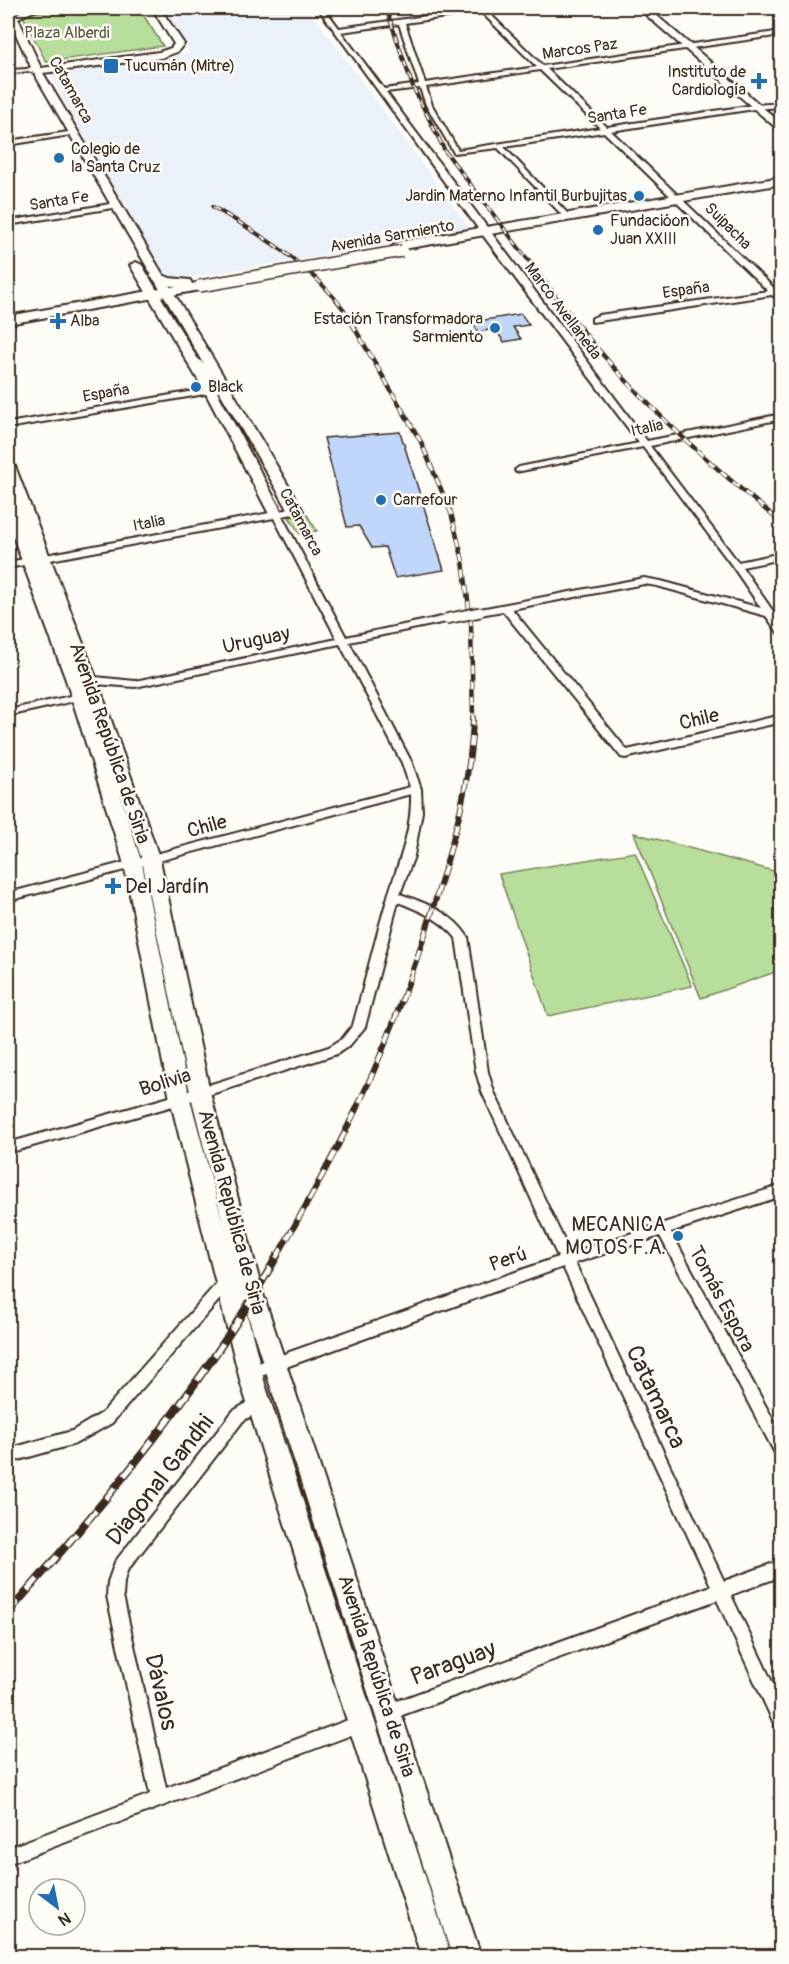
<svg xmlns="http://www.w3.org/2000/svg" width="789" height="1964" viewBox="0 0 789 1964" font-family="Pangolin,sans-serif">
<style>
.built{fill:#ebf1f8}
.green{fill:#b7df9b;stroke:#79845c;stroke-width:1.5}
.building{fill:#c0d6fa;stroke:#3b2a1e;stroke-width:1.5}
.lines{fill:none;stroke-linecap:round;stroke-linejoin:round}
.street-casing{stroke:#3b2a1e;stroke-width:4}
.secondary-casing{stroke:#3b2a1e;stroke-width:4}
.primary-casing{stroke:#3b2a1e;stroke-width:4}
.street{fill:#fdfcf7;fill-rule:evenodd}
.secondary{fill:#fdfcf7;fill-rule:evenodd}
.primary{fill:#fdfcf7;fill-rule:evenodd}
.rail-far3-casing{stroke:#3b2a1e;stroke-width:4}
.rail-far2-casing{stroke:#3b2a1e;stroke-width:4.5}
.rail-far1-casing{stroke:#3b2a1e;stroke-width:6}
.rail-casing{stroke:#3b2a1e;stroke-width:8}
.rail-far3{stroke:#fdfcf7;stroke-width:2;stroke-dasharray:7;stroke-linecap:butt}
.rail-far2{stroke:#fdfcf7;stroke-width:3;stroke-dasharray:8;stroke-linecap:butt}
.rail-far1{stroke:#fdfcf7;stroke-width:4;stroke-dasharray:11;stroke-linecap:butt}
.rail{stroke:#fdfcf7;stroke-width:5;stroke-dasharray:15;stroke-linecap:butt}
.street-bridge-casing{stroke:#3b2a1e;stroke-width:13;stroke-linecap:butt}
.primary-bridge-casing{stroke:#3b2a1e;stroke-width:14;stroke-linecap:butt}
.street-bridge{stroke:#fdfcf7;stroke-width:9}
.primary-bridge{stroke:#fdfcf7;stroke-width:11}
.poi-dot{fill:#1f6fb2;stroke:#fdfcf7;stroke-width:2}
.labels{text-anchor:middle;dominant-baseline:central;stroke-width:5;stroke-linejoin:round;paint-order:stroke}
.far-park-label{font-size:16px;fill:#5a573d;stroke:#fdfcf7}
.far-street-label{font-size:16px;fill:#3b2a1e;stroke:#fdfcf7}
.far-poi-label{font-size:16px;fill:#3b2a1e;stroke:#fdfcf7;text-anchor:start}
.street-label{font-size:20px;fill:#3b2a1e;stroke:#fdfcf7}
.poi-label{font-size:20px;fill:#3b2a1e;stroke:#fdfcf7;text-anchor:start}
.near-street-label{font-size:24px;fill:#3b2a1e;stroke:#fdfcf7}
</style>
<rect width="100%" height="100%" fill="#fdfcf7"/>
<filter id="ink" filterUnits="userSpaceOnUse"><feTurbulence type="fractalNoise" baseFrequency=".0167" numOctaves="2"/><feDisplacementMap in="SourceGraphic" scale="12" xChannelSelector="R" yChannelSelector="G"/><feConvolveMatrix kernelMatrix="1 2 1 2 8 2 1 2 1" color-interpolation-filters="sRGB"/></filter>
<g filter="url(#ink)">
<path class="built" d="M 161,8 L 308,8 L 470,229 L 311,258 L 175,280 L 162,277 L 48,72 L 190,53 Z"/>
<path class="green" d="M 70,8 L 139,8 L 163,46 L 46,62 L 22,14 Z
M 307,515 L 317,531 L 300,534 L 289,517 Z
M 634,833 L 781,873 L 781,970 L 701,998 Z
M 635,852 L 692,986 L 548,1016 L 499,874 Z"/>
<path class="building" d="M 521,314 L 529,325 L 513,327 L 521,339 L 504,342 L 495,329 L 478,332 L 472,322 Z
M 400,432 L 444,570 L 395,578 L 385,547 L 372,548 L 359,526 L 347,527 L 324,438 Z"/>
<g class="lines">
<defs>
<path id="street" d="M 318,8 L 324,8 L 339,28 L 478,9 L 477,8 L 501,8 L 500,9 L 487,11 L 543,66 L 782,31 L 782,35 L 547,69 L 607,127 L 754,105 L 782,103 L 782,107 L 754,109 L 611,131 L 776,290 L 780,290 L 782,302 L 772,295 L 592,322 L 592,318 L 599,315 L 768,291 L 604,132 L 504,147 L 569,215 L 569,219 L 566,219 L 498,148 L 454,153 L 426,105 L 420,88 L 386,92 L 647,441 L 782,414 L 782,419 L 650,446 L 738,562 L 782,553 L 782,559 L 742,567 L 782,624 L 782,635 L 779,634 L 766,616 L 657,586 L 644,584 L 512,609 L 627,750 L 782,715 L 782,722 L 625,758 L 621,757 L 503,611 L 480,615 L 475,612 L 480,609 L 644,578 L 661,581 L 761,608 L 733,567 L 643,447 L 516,472 L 515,470 L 519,467 L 639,443 L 485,238 ZM 481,12 L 537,67 L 425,83 L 405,23 ZM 399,24 L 419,84 L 384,89 L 341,32 ZM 540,70 L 600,128 L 458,150 L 432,105 L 426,87 Z
M 28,69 L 28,71 L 8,74 L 8,70 Z
M 75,131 L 78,133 L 77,134 L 8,145 L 8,141 Z
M 116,203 L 120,205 L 119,207 L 8,225 L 8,221 Z
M 188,355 L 194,355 L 206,366 L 216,383 L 228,386 L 228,390 L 8,428 L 8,423 L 212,388 L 200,369 L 188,359 Z
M 296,508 L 301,511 L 299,513 L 282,516 L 346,637 L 446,616 L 451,619 L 446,622 L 349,642 L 412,763 L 421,789 L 422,812 L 414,856 L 400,894 C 426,903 453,913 468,937 L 488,1072 L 494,1092 L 570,1253 L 782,1185 L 782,1196 L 671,1232 L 782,1436 L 782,1459 L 777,1457 L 660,1236 L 575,1263 L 724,1581 L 782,1560 L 782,1576 L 731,1595 L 782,1703 L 782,1730 L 776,1728 L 717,1600 L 386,1721 L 380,1719 L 378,1713 L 380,1707 L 386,1705 L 711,1586 L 563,1267 L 250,1380 L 245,1378 L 243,1373 L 245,1368 L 250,1366 L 558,1257 L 482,1092 L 476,1072 L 456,938 C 441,919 420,911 398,902 L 365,1027 L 350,1045 L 337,1054 L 180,1104 L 8,1153 L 8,1143 L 180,1094 L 329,1047 L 342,1039 L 353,1025 C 365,982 375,939 388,896 C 399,862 412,830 411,794 L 8,901 L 8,893 L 410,787 L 402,763 L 340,644 L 135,687 L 95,684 L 83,686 L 78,683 L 79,681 L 95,677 L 135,681 L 337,639 L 274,518 L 8,568 L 8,562 Z
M 79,694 L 84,697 L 83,699 L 8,716 L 8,710 Z
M 229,1273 L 234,1275 L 236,1279 L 234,1283 L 112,1423 L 75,1444 L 8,1463 L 8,1449 L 72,1431 L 102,1413 L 224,1275 Z
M 259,1396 L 264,1398 L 266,1403 L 264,1408 L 243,1421 L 127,1571 L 124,1582 L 123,1596 L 166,1788 L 364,1714 L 370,1716 L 372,1722 L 370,1728 L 8,1864 L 8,1848 L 150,1794 L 107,1596 L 108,1582 L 115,1562 L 233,1411 Z"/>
<path id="secondary" d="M 29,8 L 41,8 L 18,18 L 41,68 L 159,52 L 171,48 L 174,44 L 152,8 L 160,8 L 184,44 L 177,52 L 161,58 L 43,73 L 278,468 L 303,511 L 301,514 L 296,515 L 289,511 L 34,73 L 25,70 L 31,67 L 8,17 Z
M 136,262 L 142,265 L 216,390 L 283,514 L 281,517 L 276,518 L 269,514 L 204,390 L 130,265 Z"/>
<path id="primary" d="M 638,8 L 648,8 L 782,124 L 782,133 Z
M 782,177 L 782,184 L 398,250 L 392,246 L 398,242 Z
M 156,272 L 170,278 L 190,280 L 192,284 L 200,282 L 206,286 L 200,290 L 8,324 L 8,316 L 177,286 C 167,286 157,284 150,276 Z
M 8,462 L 15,466 L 97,680 L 160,860 L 210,1092 L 263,1294 L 481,1956 L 452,1956 L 244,1303 L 265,1384 L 451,1956 L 421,1956 L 241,1384 L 170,1099 L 124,864 L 66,680 L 8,523 L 8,500 L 15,503 L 8,484 ZM 118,788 L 142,860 L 190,1092 L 225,1231 L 190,1099 L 142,864 Z"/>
</defs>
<use href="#street" class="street-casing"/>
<use href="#secondary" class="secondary-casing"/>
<use href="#primary" class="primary-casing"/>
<use href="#street" class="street"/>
<use href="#secondary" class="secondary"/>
<use href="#primary" class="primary"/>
<defs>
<path id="rail-far3" d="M 386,8 L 413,87 L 445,151 L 567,311
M 213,207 C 263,236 310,264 345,311"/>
<path id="rail-far2" d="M 344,310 L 421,442 L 451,513 L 463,561 L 471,624 L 473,720
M 566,310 C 628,391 703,459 782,523"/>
<path id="rail-far1" d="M 276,1258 C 312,1196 347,1133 375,1068 C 400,1010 420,952 438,892 C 455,835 471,778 473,718"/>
<path id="rail" d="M 8,1613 C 106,1501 204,1386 277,1256"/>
</defs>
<use href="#rail-far3" class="rail-far3-casing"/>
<use href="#rail-far2" class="rail-far2-casing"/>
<use href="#rail-far1" class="rail-far1-casing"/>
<use href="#rail" class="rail-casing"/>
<use href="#rail-far3" class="rail-far3"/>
<use href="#rail-far2" class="rail-far2"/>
<use href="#rail-far1" class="rail-far1"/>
<use href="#rail" class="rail"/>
<defs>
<path id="street-bridge" d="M 446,619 L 480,612"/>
<path id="primary-bridge" d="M 200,286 L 402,251"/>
</defs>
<use href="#street-bridge" class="street-bridge-casing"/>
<use href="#primary-bridge" class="primary-bridge-casing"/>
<use href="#street-bridge" class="street-bridge"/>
<use href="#primary-bridge" class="primary-bridge"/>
</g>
</g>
<g class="poi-dot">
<rect x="103" y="58" width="16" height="16" rx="3"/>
<path d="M756 72h6v6h6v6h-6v6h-6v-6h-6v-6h6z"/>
<circle cx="59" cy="158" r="6"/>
<circle cx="639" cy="196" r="6"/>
<circle cx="598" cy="230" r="6"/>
<path d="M55 312h6v6h6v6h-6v6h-6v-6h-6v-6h6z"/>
<circle cx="495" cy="328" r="6"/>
<circle cx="196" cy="387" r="6"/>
<circle cx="381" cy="500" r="6"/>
<path d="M110 877h6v6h6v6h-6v6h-6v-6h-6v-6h6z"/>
<circle cx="678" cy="1236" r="6"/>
</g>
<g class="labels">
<g class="far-park-label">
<text x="67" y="33">Plaza Alberdi</text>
</g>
<g class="far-street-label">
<text transform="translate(580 49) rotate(-8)">Marcos Paz</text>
<text transform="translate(71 90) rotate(61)">Catamarca</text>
<text transform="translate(617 114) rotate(-9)">Santa Fe</text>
<text transform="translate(59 201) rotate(-9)">Santa Fe</text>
<text transform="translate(728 226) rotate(45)">Suipacha</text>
<text transform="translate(392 236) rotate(-10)">Avenida Sarmiento</text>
<text transform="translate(686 290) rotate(-8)">España</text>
<text transform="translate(563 311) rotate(53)">Marco Avellaneda</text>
<text transform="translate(106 393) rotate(-10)">España</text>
<text transform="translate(647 428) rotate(-13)">Italia</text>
<text transform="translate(301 522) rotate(62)">Catamarca</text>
<text transform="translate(149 523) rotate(-11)">Italia</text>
</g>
<g class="far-poi-label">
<text x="124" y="66">Tucumán (Mitre)</text>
<text x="746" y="72" text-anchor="end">Instituto de<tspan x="746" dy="18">Cardiología</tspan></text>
<text x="71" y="149">Colegio de<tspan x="71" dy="18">la Santa Cruz</tspan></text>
<text x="627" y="196" text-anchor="end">Jardin Materno Infantil Burbujitas</text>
<text x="610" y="221">Fundacióon<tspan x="610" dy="18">Juan XXIII</tspan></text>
<text x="483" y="319" text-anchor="end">Estación Transformadora<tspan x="483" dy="18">Sarmiento</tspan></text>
<text x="70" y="321">Alba</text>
<text x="208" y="387">Black</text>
<text x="393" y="500">Carrefour</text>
</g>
<g class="street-label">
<text transform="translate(256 640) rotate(-12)">Uruguay</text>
<text transform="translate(699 719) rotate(-13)">Chile</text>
<text transform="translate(110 743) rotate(71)">Avenida República de Siria</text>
<text transform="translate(207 826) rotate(-15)">Chile</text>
<text transform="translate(165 1082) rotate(-17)">Bolivia</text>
<text transform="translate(232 1212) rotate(75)">Avenida República de Siria</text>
<text transform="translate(508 1259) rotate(-19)">Perú</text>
<text transform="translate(722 1299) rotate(62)">Tomás Espora</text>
<text transform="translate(377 1676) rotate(72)">Avenida República de Siria</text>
</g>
<g class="poi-label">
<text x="125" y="886">Del Jardín</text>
<text x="666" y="1224" text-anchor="end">MECANICA<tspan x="666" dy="23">MOTOS F.A.</tspan></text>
</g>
<g class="near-street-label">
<text transform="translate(656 1397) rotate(65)">Catamarca</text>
<text transform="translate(160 1480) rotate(-52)">Diagonal Gandhi</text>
<text transform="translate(453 1663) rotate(-20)">Paraguay</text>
<text transform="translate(161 1692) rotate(77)">Dávalos</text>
</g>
</g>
<rect width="789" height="1964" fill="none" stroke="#fdfcf7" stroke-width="30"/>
<rect x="15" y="15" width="759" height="1934" fill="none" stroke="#3b2a1e" stroke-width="2" filter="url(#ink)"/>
<g transform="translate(57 1907) rotate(148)"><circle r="28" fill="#fdfcf7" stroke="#afa8a0" stroke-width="1.5"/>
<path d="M0-4.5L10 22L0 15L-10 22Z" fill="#1f6fb2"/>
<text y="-9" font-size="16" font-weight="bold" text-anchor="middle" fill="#3b2a1e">N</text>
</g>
</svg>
